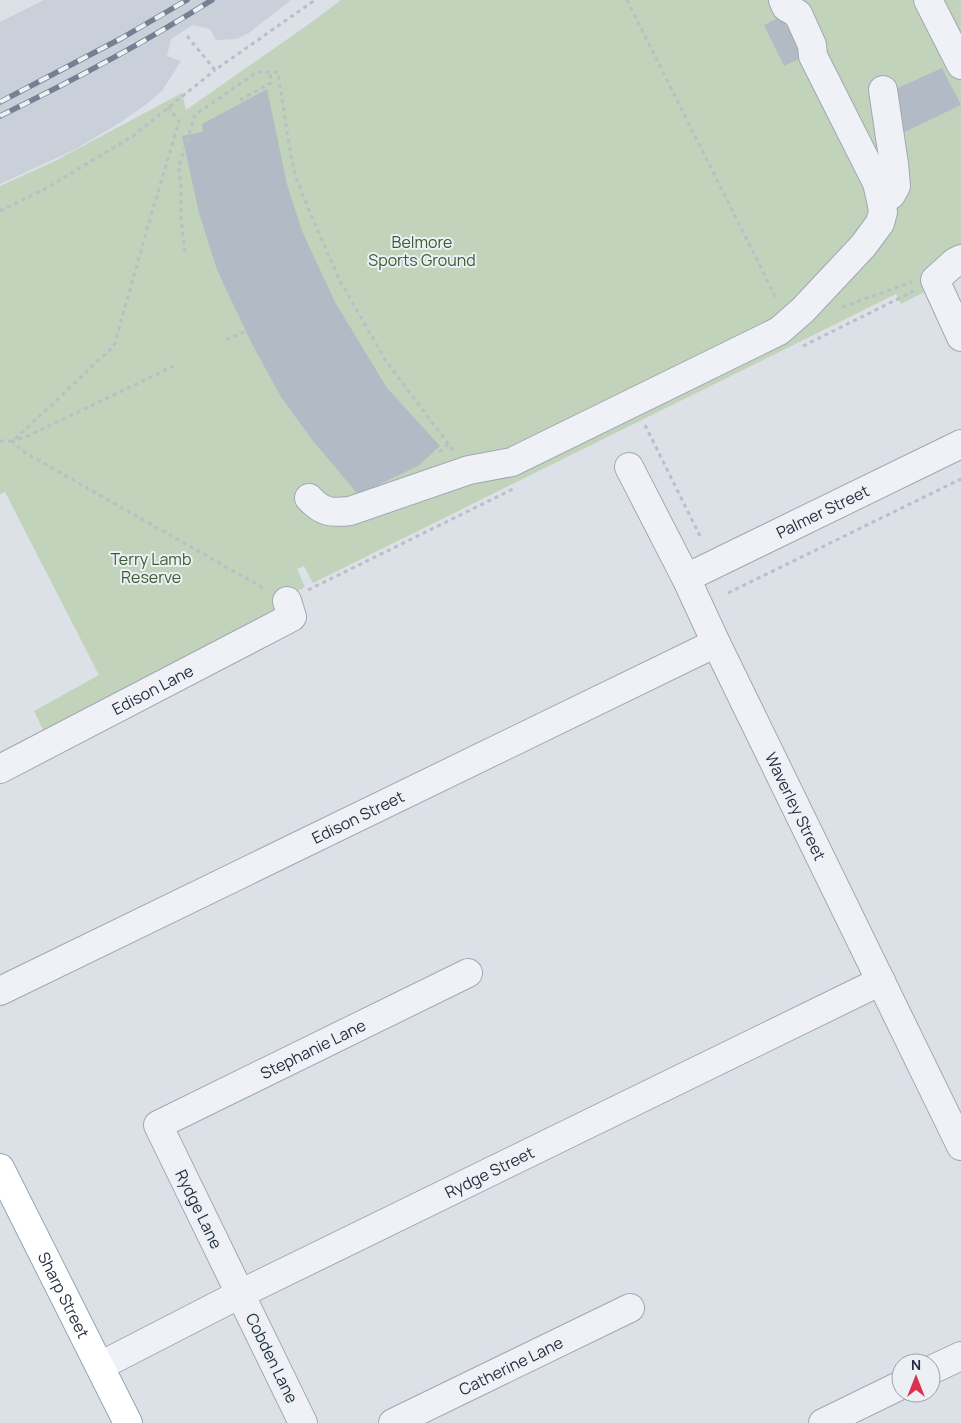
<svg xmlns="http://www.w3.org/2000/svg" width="961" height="1423" viewBox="0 0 961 1423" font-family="Manrope,sans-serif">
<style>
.built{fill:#c9d0da}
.green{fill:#c2d3bc}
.building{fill:#b2bac5}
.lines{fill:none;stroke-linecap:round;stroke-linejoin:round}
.minor-casing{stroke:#a1a8b2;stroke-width:30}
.major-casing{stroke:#9aa5b5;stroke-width:30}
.path{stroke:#babec7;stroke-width:3;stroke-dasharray:4 4;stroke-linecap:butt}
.minor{stroke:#eff1f6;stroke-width:28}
.major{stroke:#fff;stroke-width:28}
.rail-casing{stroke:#748093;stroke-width:5.5}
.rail{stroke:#ebf0f5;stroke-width:4;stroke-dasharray:11;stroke-linecap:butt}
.labels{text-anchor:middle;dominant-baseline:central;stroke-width:4;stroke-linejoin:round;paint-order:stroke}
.park-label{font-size:16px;fill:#395d30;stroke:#ebf0f5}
.street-label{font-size:16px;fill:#242e40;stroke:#ebf0f5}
</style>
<rect width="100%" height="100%" fill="#dce1e8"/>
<path class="built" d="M 44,0 L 291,0 L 249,33 L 236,39 L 216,40 L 210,29 L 193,25 L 171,39 L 167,56 L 181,61 L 162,91 L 148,103 L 121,122 L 76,149 L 0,184 L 0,22 Z"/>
<path class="green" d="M 341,0 L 961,0 L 961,274 L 901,304 L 896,294 L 313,583 L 304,566 L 297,569 L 305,587 L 296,592 L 300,602 L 44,732 L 34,711 L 99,675 L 5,492 L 0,494 L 0,186 L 55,161 L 182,93 L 186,110 L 309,24 Z"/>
<path class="building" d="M 782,16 L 786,26 L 796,21 L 803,57 L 784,66 L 764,25 Z
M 942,68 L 961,105 L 898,135 L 887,93 Z
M 267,89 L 287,184 L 302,231 L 335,302 L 387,388 L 440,446 L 418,466 L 380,484 L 362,499 L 313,441 L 281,397 L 251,342 L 217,270 L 199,213 L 182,136 L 203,132 L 202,124 Z"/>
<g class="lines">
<defs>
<g id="minor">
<path d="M 928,0 L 961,65"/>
<path d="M 881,200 L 891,195 L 896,186 L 894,164 L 883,90"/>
<path d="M 961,259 L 955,262 L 935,280 L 961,337"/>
<path id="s1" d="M 629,467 L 686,578 L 716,643 L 961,1146"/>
<path d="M 309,498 C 323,513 331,513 350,511 L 469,470 L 512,462 L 779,331 L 803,310 L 863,246 L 880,223 L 883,212 L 881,200 L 877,183 L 813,56 L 812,45 L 798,14 L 786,7 L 783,0"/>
<path id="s2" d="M 686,578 L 961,444"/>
<path id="s3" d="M 0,769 L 292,617 L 287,601"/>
<path id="s4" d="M 0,991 L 716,643"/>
<path id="s5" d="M 100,1366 L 240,1294 L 881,981"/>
<path d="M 931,1370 L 961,1356"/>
<path id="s6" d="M 303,1423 L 158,1125 L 468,973"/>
<path id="s7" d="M 393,1423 L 630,1308"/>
<path d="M 823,1423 L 901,1385"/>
</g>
<g id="major">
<path id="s8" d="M 0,1168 L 128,1423"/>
</g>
</defs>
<use href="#minor" class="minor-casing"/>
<use href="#major" class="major-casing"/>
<path class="path" d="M 627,0 L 777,300
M 187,36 L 215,70 L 315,0
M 240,100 L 271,83 L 270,72
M 0,211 L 43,190 L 133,136 L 215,70
M 185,252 L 181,219 L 181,186 L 179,166 L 195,115 L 257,72 L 278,72 L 289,145 L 295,175 L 308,208 L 340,281 L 386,361 L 453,450
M 842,307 L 912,282
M 226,340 L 246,331
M 803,346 L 914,291
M 174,366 L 30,435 L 13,441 L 22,451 L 265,589
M 645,425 L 701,538
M 0,441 L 13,441 L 114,346 L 144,240 L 179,121 L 168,107
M 439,452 L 448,444
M 308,590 L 513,489
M 728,593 L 961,479"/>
<use href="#minor" class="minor"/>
<use href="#major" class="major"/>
<defs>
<path id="rail" d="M 0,102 L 122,38 L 187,0
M 0,116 C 72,81 144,43 212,0"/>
</defs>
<use href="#rail" class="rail-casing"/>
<use href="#rail" class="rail"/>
</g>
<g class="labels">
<g class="park-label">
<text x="422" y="242">Belmore<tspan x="422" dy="18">Sports Ground</tspan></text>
<text x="151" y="559">Terry Lamb<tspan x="151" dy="18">Reserve</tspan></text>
</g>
<g class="street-label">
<text stroke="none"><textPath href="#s2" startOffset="152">Palmer Street</textPath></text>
<text stroke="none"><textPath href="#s3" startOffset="172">Edison Lane</textPath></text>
<text stroke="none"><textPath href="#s1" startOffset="378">Waverley Street</textPath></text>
<text stroke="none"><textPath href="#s4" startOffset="398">Edison Street</textPath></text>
<text stroke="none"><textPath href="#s6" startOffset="504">Stephanie Lane</textPath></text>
<text stroke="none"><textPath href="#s5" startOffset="435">Rydge Street</textPath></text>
<text transform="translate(199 1209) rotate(64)">Rydge Lane</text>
<text stroke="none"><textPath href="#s8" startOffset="142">Sharp Street</textPath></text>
<text transform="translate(272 1358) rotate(64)">Cobden Lane</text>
<text stroke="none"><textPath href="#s7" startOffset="131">Catherine Lane</textPath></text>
</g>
</g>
<g transform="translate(916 1378)"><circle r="24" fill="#ebf0f5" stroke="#9ba2ad"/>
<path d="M0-4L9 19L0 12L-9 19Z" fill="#dc314e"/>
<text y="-8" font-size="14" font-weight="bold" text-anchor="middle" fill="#242e40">N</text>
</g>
</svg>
